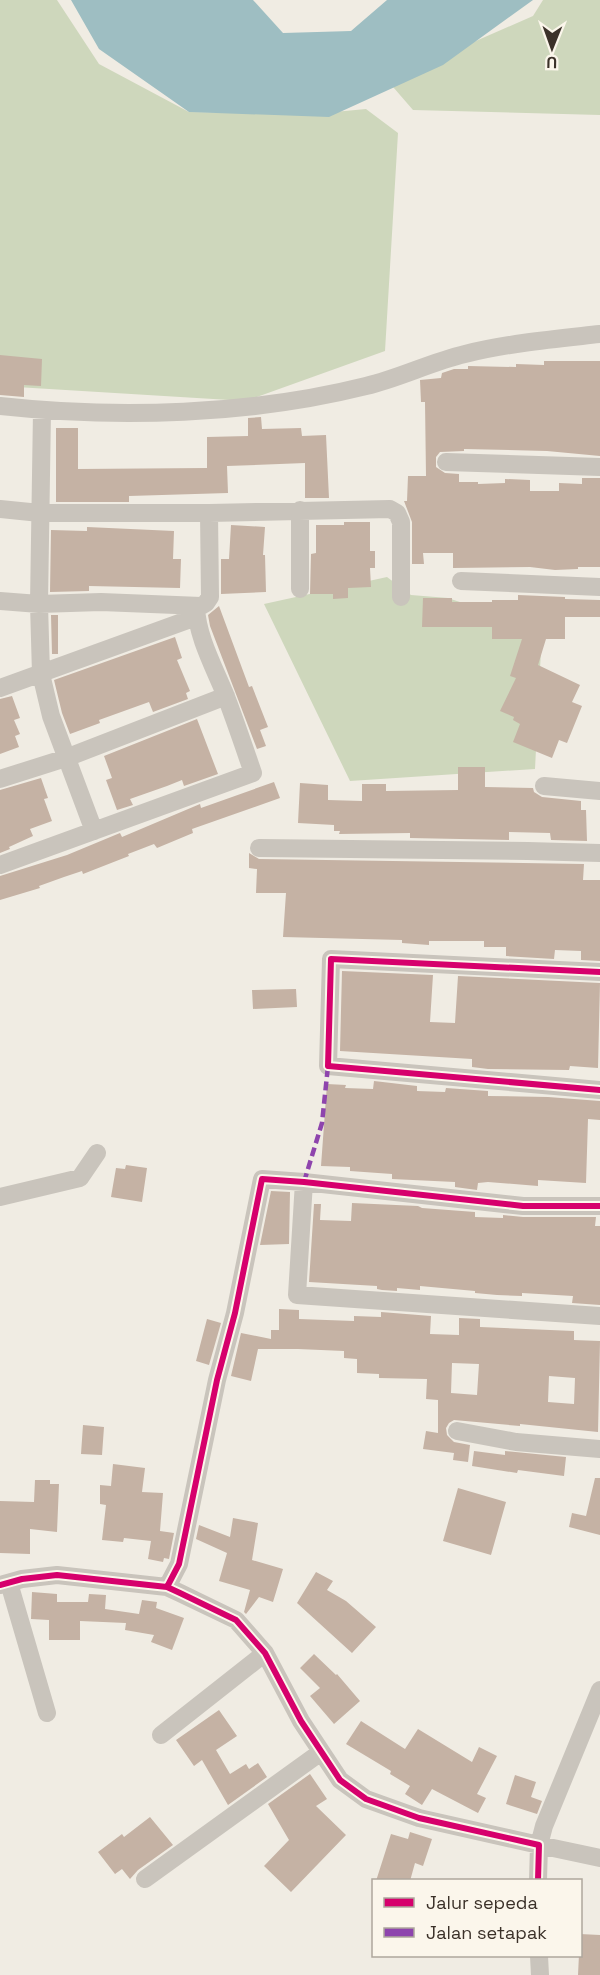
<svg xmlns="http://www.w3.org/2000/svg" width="600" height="1975" viewBox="0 0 600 1975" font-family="'Space Grotesk',sans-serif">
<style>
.green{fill:#ced7bc}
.water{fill:#9ebec2}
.building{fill:#c5b2a4;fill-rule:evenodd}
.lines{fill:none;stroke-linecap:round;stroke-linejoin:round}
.street{stroke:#c9c4bc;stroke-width:18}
.quiet{stroke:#8e44ad;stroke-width:4.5;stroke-dasharray:9 4.5;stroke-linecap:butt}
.cycleway-casing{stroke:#fbf6eb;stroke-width:10}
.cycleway{stroke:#d6006c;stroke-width:6}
</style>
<rect width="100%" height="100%" fill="#f0ece3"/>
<path class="green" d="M 0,0 L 57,0 L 99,64 L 189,112 L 313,114 L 366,109 L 398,133 L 385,351 L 246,401 L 0,386 Z
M 543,0 L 600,0 L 600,115 L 413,110 L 387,80 L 533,16 Z
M 387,577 L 411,595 L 448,598 L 542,630 L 535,769 L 350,781 L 264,604 Z"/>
<path class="water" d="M 71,0 L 253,0 L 283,33 L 351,31 L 387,0 L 533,0 L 443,65 L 329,117 L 189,112 L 99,49 Z"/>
<path class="building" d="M 0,355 L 42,359 L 41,386 L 24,385 L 24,397 L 0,395 Z
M 544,361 L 600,361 L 600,456 L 547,451 L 464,449 L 464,451 L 440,452 L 436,457 L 436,467 L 445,473 L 459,474 L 459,482 L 478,482 L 478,484 L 505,483 L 505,479 L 530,480 L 530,491 L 559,491 L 559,483 L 582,484 L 582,478 L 600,478 L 600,567 L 578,567 L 578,569 L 555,570 L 530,567 L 453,568 L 453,553 L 423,553 L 424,564 L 412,564 L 412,522 L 404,501 L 407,501 L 408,476 L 426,476 L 425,402 L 421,402 L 420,380 L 441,378 L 442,373 L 454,369 L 468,369 L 468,366 L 516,367 L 516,364 L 544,365 Z
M 261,417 L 262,429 L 301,428 L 302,436 L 326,435 L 329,498 L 305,498 L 305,463 L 227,466 L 228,493 L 129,496 L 129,502 L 56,502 L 56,428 L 78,428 L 78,469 L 207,468 L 207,437 L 248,436 L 248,418 Z
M 344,522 L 370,522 L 370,551 L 375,551 L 375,568 L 370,568 L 371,587 L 348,588 L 348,598 L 333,599 L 333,594 L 310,594 L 311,554 L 316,553 L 316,525 L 344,525 Z
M 231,525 L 265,527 L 263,555 L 265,555 L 266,592 L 221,594 L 221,559 L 229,559 Z
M 87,527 L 174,531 L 173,559 L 181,559 L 180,588 L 89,586 L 89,591 L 50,592 L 51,530 L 87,531 Z
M 518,595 L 565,597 L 565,599 L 600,600 L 600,617 L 565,617 L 565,639 L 546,639 L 538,665 L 580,685 L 572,702 L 582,706 L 567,743 L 559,740 L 552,758 L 513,742 L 520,724 L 513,720 L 514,717 L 500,711 L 516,678 L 510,676 L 522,639 L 492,639 L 492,627 L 422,627 L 423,598 L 452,598 L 452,602 L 492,602 L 492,600 L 518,600 Z
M 219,606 L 249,687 L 252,686 L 268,727 L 260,730 L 266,746 L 257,749 L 210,626 L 208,615 Z
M 51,615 L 58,615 L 58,654 L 52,654 Z
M 175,637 L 182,658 L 177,660 L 190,691 L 186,693 L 188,699 L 153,712 L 149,702 L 99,720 L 100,723 L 70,734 L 62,713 L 54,680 Z
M 12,696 L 20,718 L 14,720 L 20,734 L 15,736 L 19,747 L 0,754 L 0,699 Z
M 197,719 L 218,774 L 184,786 L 182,780 L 167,786 L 130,799 L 133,805 L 117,810 L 106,780 L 112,778 L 104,756 Z
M 458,767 L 485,767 L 485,787 L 533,788 L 534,792 L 542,797 L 581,801 L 581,810 L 586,810 L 587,841 L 551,840 L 550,833 L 509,832 L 509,840 L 410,838 L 410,833 L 339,834 L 340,831 L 334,831 L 334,825 L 298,823 L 300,783 L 328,785 L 328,800 L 362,801 L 362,784 L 386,784 L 386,791 L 458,790 Z
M 41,778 L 48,798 L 44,799 L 52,821 L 30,829 L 33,836 L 9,847 L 10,849 L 0,853 L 0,790 Z
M 274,782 L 280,798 L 192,829 L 193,833 L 157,848 L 154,844 L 128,854 L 129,856 L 83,874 L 82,871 L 64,877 L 39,886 L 40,888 L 0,900 L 0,876 L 67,855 L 120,833 L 122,837 L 200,804 L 201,808 Z
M 249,853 L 259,859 L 584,864 L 583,880 L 600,880 L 600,961 L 581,960 L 581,951 L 555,950 L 554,959 L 506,956 L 506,947 L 484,947 L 484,941 L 429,941 L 429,945 L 402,943 L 402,940 L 283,937 L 286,893 L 256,893 L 257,869 L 249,868 Z
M 342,971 L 433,975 L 430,1022 L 455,1023 L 458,976 L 600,983 L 598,1068 L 570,1066 L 569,1070 L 488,1069 L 472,1067 L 472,1059 L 340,1051 Z
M 296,989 L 297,1007 L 253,1009 L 252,990 Z
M 374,1081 L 417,1086 L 417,1091 L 445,1092 L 446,1088 L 488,1091 L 488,1096 L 548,1097 L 600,1101 L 600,1120 L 588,1119 L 586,1183 L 538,1180 L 538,1186 L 488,1182 L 478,1183 L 477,1190 L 455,1187 L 455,1182 L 392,1179 L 392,1174 L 350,1171 L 350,1167 L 321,1166 L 327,1084 L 346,1085 L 345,1088 L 373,1089 Z
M 126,1165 L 147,1168 L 142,1202 L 111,1197 L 116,1168 L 125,1169 Z
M 271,1191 L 290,1192 L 289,1244 L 260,1245 Z
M 352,1203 L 418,1206 L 422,1208 L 475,1212 L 475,1217 L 503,1218 L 503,1215 L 523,1217 L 596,1217 L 595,1226 L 600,1226 L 600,1305 L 572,1303 L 573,1296 L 522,1293 L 522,1296 L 497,1295 L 475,1293 L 475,1291 L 420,1286 L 420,1290 L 397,1288 L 397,1291 L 382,1290 L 377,1289 L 377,1286 L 309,1282 L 314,1204 L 321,1204 L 320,1220 L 351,1221 Z
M 279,1309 L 299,1310 L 299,1319 L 354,1321 L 354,1316 L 381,1317 L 381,1312 L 431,1316 L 430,1334 L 459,1335 L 459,1318 L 480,1319 L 480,1327 L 574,1331 L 574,1340 L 600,1341 L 598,1432 L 520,1424 L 520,1426 L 454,1420 L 449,1423 L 446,1428 L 447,1435 L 454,1442 L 470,1445 L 468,1462 L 453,1460 L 454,1453 L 423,1449 L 426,1431 L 438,1433 L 438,1400 L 426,1399 L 427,1379 L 379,1378 L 379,1374 L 357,1373 L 357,1359 L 344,1358 L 344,1351 L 298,1349 L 258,1349 L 251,1381 L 231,1376 L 241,1333 L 271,1339 L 271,1330 L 279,1330 ZM 452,1363 L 479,1364 L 477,1395 L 451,1393 ZM 549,1376 L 575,1378 L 574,1404 L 548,1402 Z
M 207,1319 L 221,1323 L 209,1365 L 196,1361 Z
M 83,1425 L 104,1427 L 102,1455 L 81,1454 Z
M 474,1451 L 505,1455 L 505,1451 L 566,1457 L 564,1476 L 518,1470 L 517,1473 L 472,1466 Z
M 113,1464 L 145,1468 L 142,1492 L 163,1493 L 160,1531 L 174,1533 L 169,1559 L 164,1558 L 163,1562 L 148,1559 L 151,1541 L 124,1538 L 123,1542 L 102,1540 L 106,1505 L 100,1504 L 100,1485 L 111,1486 Z
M 595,1478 L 600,1478 L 600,1535 L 569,1527 L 572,1513 L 586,1516 Z
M 35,1480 L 50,1480 L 50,1484 L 59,1484 L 57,1532 L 30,1529 L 30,1554 L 0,1553 L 0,1501 L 34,1502 Z
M 458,1488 L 506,1502 L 491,1555 L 443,1541 Z
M 233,1518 L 258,1523 L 252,1560 L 283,1569 L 273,1602 L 259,1597 L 246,1614 L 244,1612 L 250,1590 L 219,1581 L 227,1553 L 196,1539 L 199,1525 L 230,1537 Z
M 316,1572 L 333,1581 L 327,1590 L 346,1601 L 376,1627 L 352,1653 L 297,1603 Z
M 32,1592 L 57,1594 L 57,1602 L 88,1602 L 89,1594 L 106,1595 L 105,1609 L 139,1614 L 142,1600 L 157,1602 L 156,1608 L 184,1618 L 172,1650 L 151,1642 L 154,1635 L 125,1630 L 126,1623 L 80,1621 L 80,1640 L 49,1640 L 49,1620 L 31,1619 Z
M 314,1654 L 336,1675 L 337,1674 L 360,1701 L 334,1724 L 310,1696 L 320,1688 L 300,1668 Z
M 219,1710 L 237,1736 L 216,1750 L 230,1774 L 246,1764 L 249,1769 L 258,1763 L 267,1777 L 228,1805 L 202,1760 L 194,1766 L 176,1740 Z
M 361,1721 L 405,1749 L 418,1729 L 472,1762 L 479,1747 L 497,1756 L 477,1794 L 486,1798 L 478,1813 L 432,1789 L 422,1805 L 405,1794 L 410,1786 L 390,1774 L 391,1771 L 346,1744 Z
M 310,1774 L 327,1799 L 316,1806 L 346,1835 L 291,1892 L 264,1866 L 289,1840 L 268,1804 Z
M 515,1775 L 536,1782 L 531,1797 L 542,1801 L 537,1814 L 506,1804 Z
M 150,1817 L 173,1845 L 138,1870 L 130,1879 L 122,1869 L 115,1874 L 98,1852 L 122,1834 L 124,1837 Z
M 410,1832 L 432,1839 L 423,1866 L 415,1863 L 410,1881 L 376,1881 L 391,1834 L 408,1839 Z
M 580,1934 L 600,1935 L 600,1975 L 578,1975 Z"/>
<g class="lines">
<path class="street" d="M 0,406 C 118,419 250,415 366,386 C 400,378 431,362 465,354 C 509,343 555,339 600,334
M 42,411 L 39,604 L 41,674 L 51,716 L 94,831
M 446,462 L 600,467
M 0,509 L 40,513 L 209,513 L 390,509 L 397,513 L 401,522 L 401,597
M 300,510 L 300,589
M 461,581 L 600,587
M 0,601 L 39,604 L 101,602 L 201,606 L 206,603 L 210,597 L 209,513
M 0,688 L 196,617
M 0,779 L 66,758 L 226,696
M 544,786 L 600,791
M 259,848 L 528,851 L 600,853
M 0,865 L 253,773 C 244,747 235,720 225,694 C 214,667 197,636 196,607
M 600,972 L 331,959 L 328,1066 L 600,1090
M 304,1182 L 297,1295 L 600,1316
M 0,1197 L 80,1178 L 97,1153
M 457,1431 L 516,1442 L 600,1449
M 9,1583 L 47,1713
M 0,1585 L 22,1579 L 57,1575 L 167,1587 L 180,1593 L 236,1620 L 265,1653 L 301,1721 L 340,1780 L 366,1799 L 419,1818 L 539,1845 L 538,1880
M 167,1587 L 179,1564 L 217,1380 L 235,1313 L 262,1179 L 304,1182 L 523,1206 L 600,1206
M 600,1690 L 544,1826 L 539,1845 L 600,1858
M 161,1735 L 265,1653
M 145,1879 L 321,1752
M 539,1956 L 540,1975"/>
<path class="quiet" d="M 304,1182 L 322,1123 L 328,1066"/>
<defs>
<path id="cycleway" d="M 600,972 L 331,959 L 328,1066 L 600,1090
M 0,1585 L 22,1579 L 57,1575 L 167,1587 L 180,1593 L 236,1620 L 265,1653 L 301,1721 L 340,1780 L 366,1799 L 419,1818 L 539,1845 L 538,1880
M 167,1587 L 179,1564 L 217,1380 L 235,1313 L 262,1179 L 304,1182 L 523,1206 L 600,1206"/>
</defs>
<use href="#cycleway" class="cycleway-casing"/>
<use href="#cycleway" class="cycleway"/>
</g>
<rect x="372" y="1879" width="210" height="78" fill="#fbf6eb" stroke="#aea79d" stroke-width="1.5"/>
<rect x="384" y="1898" width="30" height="9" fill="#d6006c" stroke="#aea79d" stroke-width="1.5"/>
<text x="426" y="1909" font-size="18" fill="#3b3129">Jalur sepeda</text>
<rect x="384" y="1928" width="30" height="9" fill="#8e44ad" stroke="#aea79d" stroke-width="1.5"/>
<text x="426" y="1939" font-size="18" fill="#3b3129">Jalan setapak</text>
<g transform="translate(552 48) rotate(181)" stroke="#fbf6eb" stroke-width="4.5" paint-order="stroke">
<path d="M0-4.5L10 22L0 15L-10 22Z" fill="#3b3129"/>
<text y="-9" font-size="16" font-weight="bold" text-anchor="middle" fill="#3b3129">U</text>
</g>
</svg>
